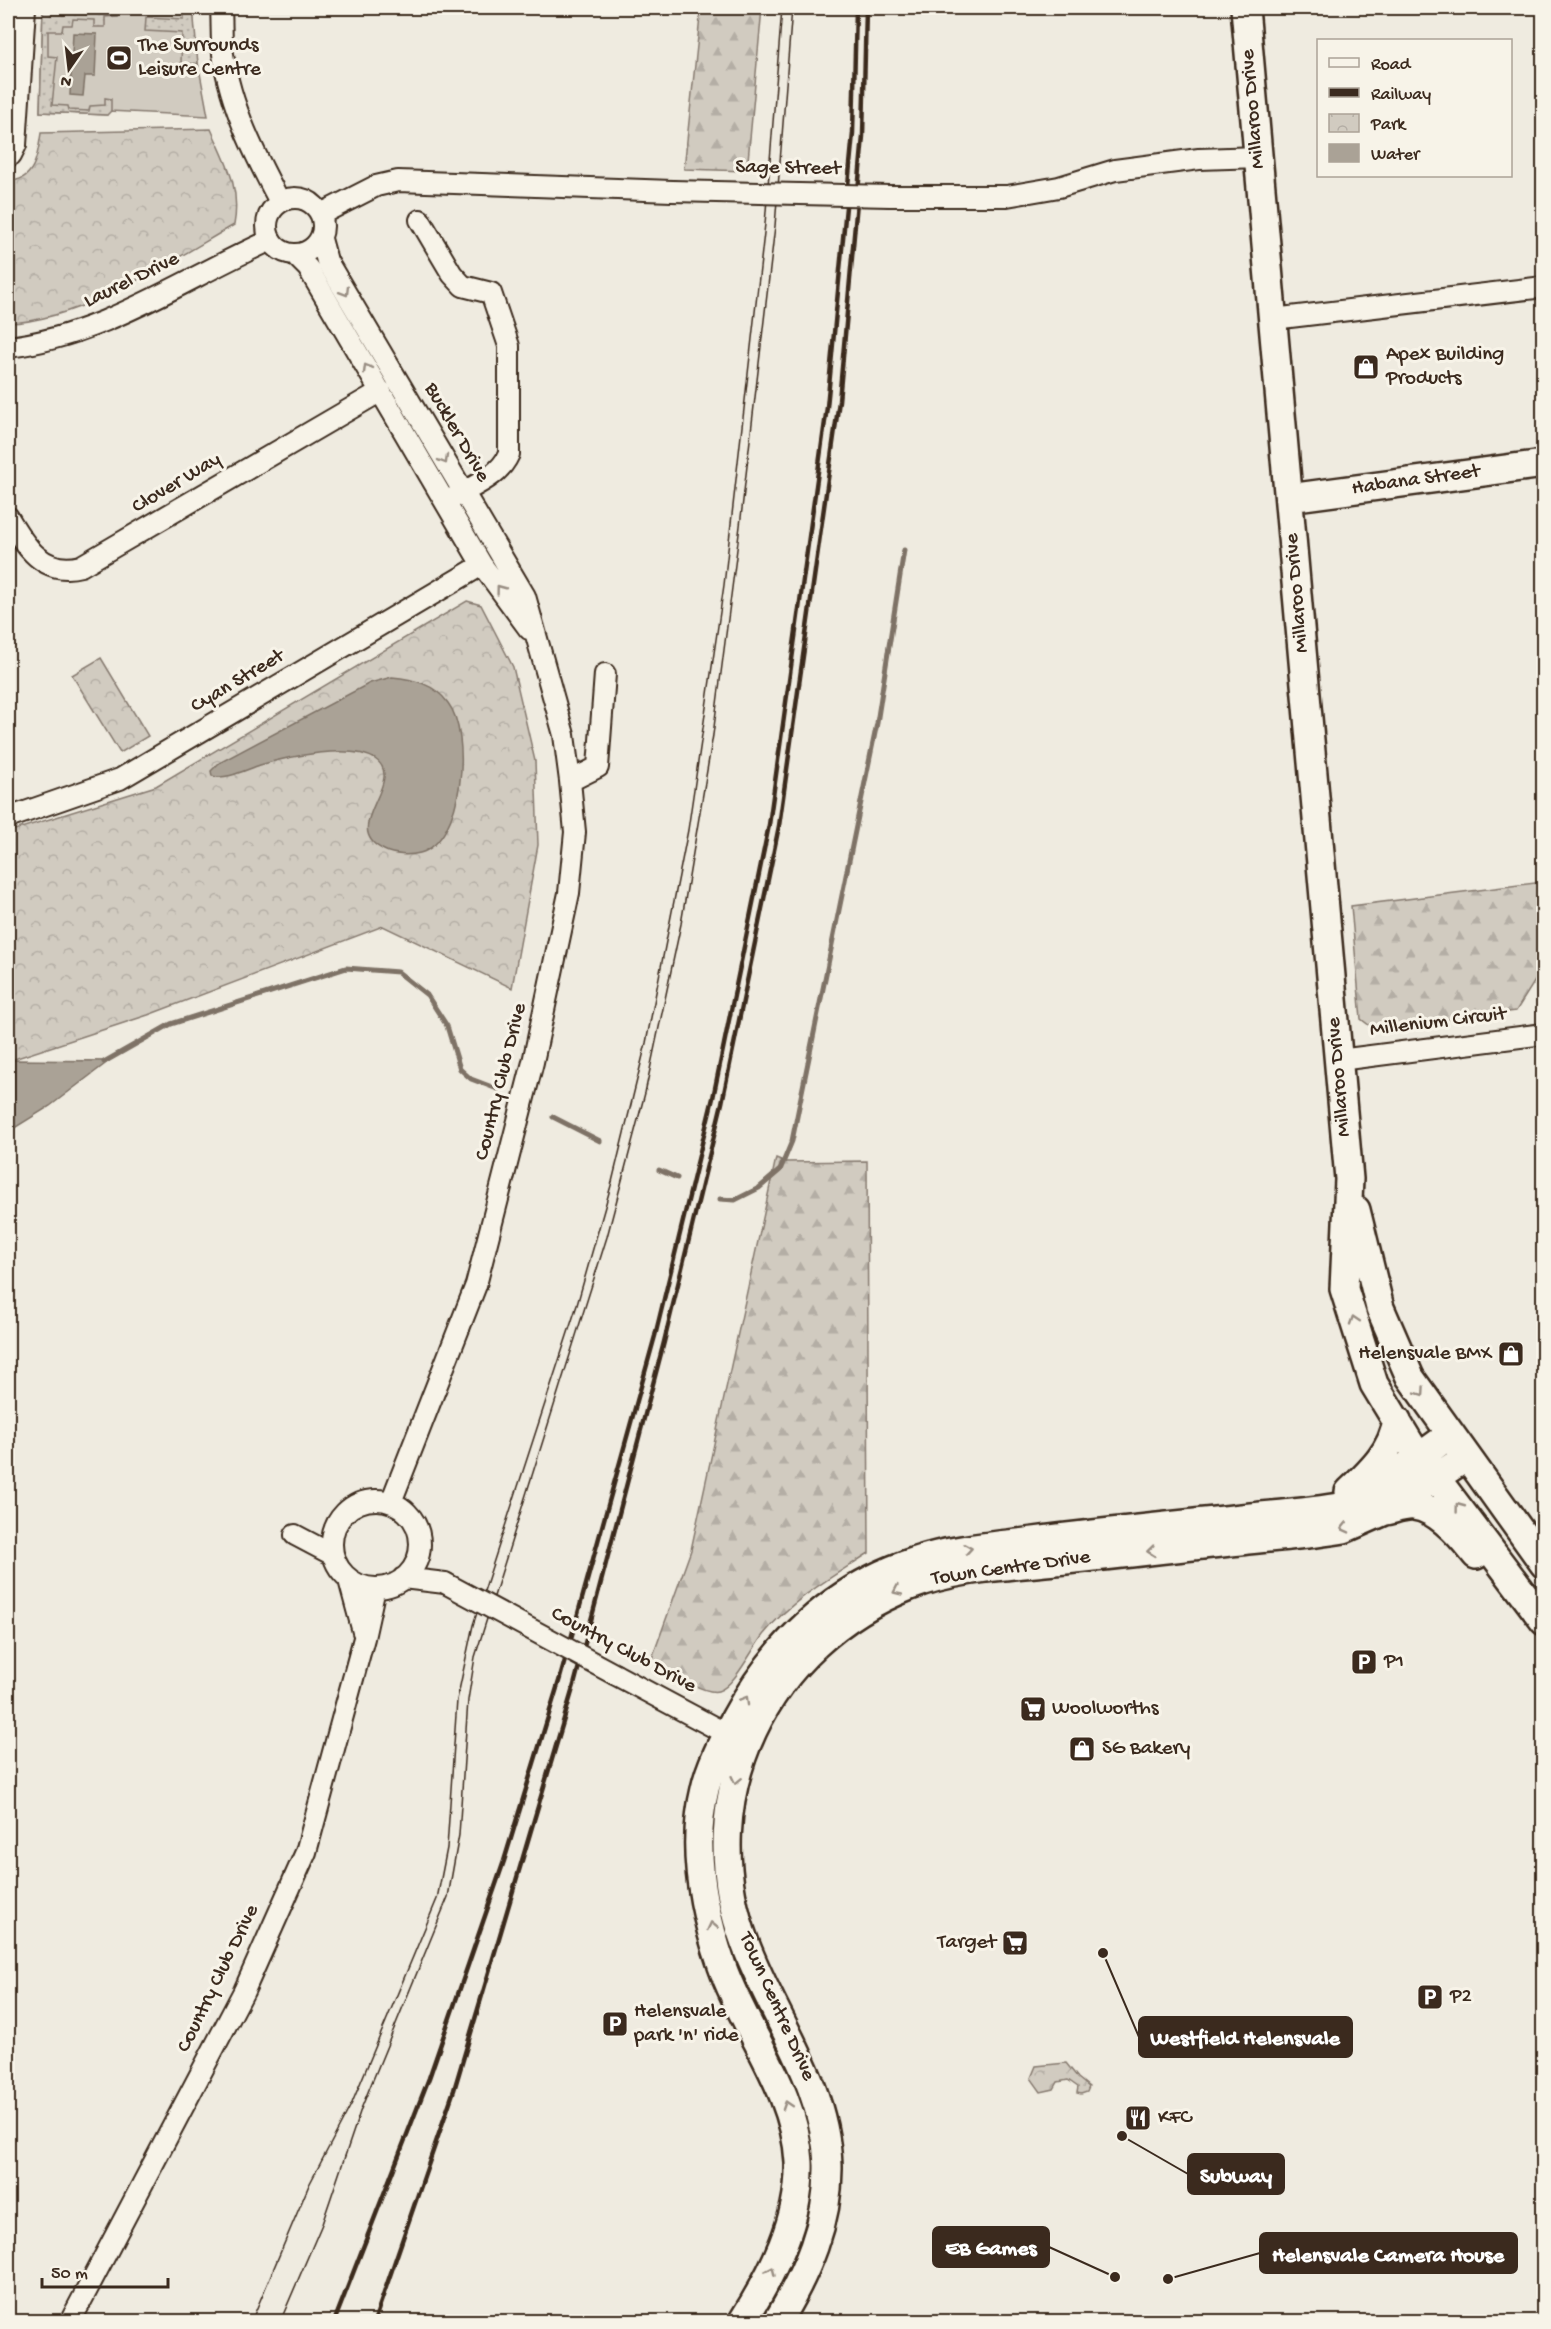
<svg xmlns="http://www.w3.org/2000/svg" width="1551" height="2329" viewBox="0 0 1551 2329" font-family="'Gochi Hand',sans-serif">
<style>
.grass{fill:#d1cbc0;stroke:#867a6f;stroke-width:1.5}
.forest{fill:url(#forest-firs);stroke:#867a6f;stroke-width:1.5}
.park{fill:url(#park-crowns);stroke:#867a6f;stroke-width:1.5}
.garden{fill:url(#garden-dots);stroke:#867a6f;stroke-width:1.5}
.water{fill:#aaa296;stroke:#7e7266;stroke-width:1.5}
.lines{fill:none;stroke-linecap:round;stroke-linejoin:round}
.stream{stroke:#7e7266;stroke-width:5}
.street-casing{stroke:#3b2a1e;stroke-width:24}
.secondary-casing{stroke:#3b2a1e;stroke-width:32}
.street{stroke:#f7f3e8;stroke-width:20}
.secondary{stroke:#f7f3e8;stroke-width:27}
.tram{stroke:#3b2a1e;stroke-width:1.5}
.rail{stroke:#3b2a1e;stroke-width:4.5}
.street-bridge-casing{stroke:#3b2a1e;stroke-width:24;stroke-linecap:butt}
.street-bridge{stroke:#f7f3e8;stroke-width:20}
.oneway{stroke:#998e83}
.labels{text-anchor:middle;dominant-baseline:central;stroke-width:6;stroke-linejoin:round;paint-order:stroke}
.poi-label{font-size:21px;fill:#3b2a1e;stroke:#f7f3e8;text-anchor:start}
.street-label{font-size:21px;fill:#3b2a1e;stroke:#f7f3e8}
.leader{fill:none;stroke:#3b2a1e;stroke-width:2}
.callout-dot{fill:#3b2a1e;stroke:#f7f3e8;stroke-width:2}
.callout{fill:#3b2a1e;stroke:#3b2a1e;stroke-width:2}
.callout-label{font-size:22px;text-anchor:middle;font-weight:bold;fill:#fff}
</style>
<defs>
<pattern id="forest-firs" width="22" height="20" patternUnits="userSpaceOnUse" patternTransform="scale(1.5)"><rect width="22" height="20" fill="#d1cbc0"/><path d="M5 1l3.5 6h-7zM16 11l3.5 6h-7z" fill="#b4aea5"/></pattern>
<pattern id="park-crowns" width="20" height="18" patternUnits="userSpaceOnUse" patternTransform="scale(1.5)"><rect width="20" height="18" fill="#d1cbc0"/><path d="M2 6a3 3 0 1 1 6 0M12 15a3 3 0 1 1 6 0" fill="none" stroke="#b4aea5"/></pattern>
<pattern id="garden-dots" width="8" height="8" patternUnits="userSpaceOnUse" patternTransform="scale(1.5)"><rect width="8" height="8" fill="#d1cbc0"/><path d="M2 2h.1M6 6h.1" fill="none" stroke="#b4aea5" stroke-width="1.8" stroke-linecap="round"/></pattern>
</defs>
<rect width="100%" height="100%" fill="#efebe0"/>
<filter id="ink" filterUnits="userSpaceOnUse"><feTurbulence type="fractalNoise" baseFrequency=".0167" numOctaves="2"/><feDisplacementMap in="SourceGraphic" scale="12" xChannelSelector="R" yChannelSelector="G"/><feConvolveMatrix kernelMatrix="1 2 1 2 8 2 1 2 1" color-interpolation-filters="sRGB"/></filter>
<g filter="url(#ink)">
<path class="grass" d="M 43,8 L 193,8 L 196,52 L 208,116 L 109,111 L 107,115 L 40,112 Z"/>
<path class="forest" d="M 701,8 L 762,8 L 747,171 L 684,169 Z
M 1543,882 L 1543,968 L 1516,1011 L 1374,1029 L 1361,1019 L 1351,906 Z
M 776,1158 L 786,1162 L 867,1161 L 869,1553 C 833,1576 791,1600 763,1635 C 752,1649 734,1687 718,1691 C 703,1695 666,1669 651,1661 L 691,1550 Z"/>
<path class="park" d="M 211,129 C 226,163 241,187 234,225 C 171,261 81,321 8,323 L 8,181 C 35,182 38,154 41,133 Z
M 467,601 L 481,605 L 513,667 L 535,761 L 538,845 L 512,988 L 383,926 L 148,1015 L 8,1061 L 8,832 L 156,786 Z
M 101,658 L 148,736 L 120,753 L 72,675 Z
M 1066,2063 L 1078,2078 L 1089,2087 L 1087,2092 L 1081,2094 L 1077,2093 L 1078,2087 L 1068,2080 L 1058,2082 L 1054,2089 L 1041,2092 L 1031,2078 L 1036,2066 Z"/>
<path class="garden" d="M 43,8 L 50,8 L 50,12 L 87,14 L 88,8 L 93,8 L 93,14 L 118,16 L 105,17 L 105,27 L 94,27 L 94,20 L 73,19 L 72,25 L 63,25 L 62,31 L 48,31 L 48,56 L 57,57 L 52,105 L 68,106 L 69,110 L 89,111 L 90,106 L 105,105 L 105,98 L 111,99 L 111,111 L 107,115 L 40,112 Z
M 184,8 L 193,8 L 198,64 L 181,63 L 182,33 L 145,31 L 146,17 L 184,19 Z"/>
<path class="water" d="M 73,33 L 97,34 L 95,76 L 85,76 L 83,96 L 70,95 Z
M 392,677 C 413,679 435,684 448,703 C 472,734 464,841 420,853 C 409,856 394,855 384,850 C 337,828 408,781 375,759 C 351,743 287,757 260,765 C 245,770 227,780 212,776 L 211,771 L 219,763 L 370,683 Z
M 8,1061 L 13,1060 L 109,1061 L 50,1106 L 8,1132 Z"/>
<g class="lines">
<path class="stream" d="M 104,1062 L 171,1024 L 346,968 L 398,972 L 427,995 L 447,1026 L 460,1069 L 471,1079 L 500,1090
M 553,1117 L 600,1141
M 659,1170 L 677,1178
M 720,1199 L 735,1200 L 759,1188 L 780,1170 L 792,1141 L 877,723 L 904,550"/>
<defs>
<path id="street" d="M 221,8 C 222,23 221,39 223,54 C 230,106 256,157 280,202
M 8,156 L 11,155 L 16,145 L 25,8
M 890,196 L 1007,196 L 1059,187 L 1115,170 L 1199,159 L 1259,157
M267 226a28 28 0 1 1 56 0a28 28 0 1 1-56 0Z
M 321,214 L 376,186 L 398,181 L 672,191
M 420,220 L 452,274 L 463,286 L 491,293 L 509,346 L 509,454 C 499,477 474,485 453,498
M 321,239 L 327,261 L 525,596 L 564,735 L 570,781
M 295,255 L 308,268 L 482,565 L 529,629
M 1273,319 L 1544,287
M 8,347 C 104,336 183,279 271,240
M 8,517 C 25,546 43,576 81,566 L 381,391
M 8,818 L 120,779 L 482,565
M 1339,1060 L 1544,1034
M332 1544a44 44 0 1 1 88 0a44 44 0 1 1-88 0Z
M 391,1502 L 476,1285 L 533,1062 L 569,893 L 575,832 L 570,781 L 598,767 L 605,674
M 295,1535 L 333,1555
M 403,1578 L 445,1583
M 349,1580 L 363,1632
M 616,1675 L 738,1740
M 70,2322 L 244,1991 L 306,1852 L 364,1638 L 375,1588"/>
<path id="secondary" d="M 1245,8 L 1349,1179 L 1344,1289 L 1374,1384 L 1411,1445 L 1544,1621
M 1289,498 L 1544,464
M 1356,1210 L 1380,1308 L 1410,1377 L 1544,1564
M 1349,1492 C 1370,1472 1393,1451 1397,1420
M 1386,1511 C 1395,1509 1406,1505 1414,1506 C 1439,1509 1462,1537 1476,1555
M 742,2322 C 772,2275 801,2219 799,2162 C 795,2089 745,2032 722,1966 C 703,1911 691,1846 705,1789 C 710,1766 722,1743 733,1722 C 774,1645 832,1588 916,1561 C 954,1548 995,1546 1034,1541 C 1106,1532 1179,1525 1251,1517 C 1282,1514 1313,1512 1344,1506 L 1372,1491 L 1451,1434
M 777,2322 C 807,2272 829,2223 828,2165 C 825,2082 773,2018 745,1943 C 690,1797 766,1642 910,1586 C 955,1568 1008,1566 1055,1561 C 1117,1555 1179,1547 1241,1541 C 1275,1537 1310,1535 1344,1529 L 1385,1511 L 1467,1457"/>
</defs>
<use href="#street" class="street-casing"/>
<use href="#secondary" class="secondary-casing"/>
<use href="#street" class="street"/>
<use href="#secondary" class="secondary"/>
<path class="tram" d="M 251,2322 L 309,2185 L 352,2103 L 437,1899 L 447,1848 L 457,1700 L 473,1625 L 577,1305 L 612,1182 L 646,1043 L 688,830 L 724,585 L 765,224 L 782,8
M 280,2322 L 322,2224 L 361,2109 L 448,1897 L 459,1835 L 468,1700 L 475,1657 L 607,1237 L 645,1093 L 681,924 L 713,735 L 740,526 L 775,226 L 792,8"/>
<path class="rail" d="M 334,2322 L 429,2078 L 504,1861 L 560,1678 L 655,1336 L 713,1098 L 769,825 L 827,407 L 853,133 L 856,8
M 374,2322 L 454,2090 L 574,1685 L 664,1342 L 722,1103 L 779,826 L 839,401 L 863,136 L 866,8"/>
<defs>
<path id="street-bridge" d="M 672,191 L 890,196
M 445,1583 L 616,1675"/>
</defs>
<use href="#street-bridge" class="street-bridge-casing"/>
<use href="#street-bridge" class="street-bridge"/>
</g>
<defs><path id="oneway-chevron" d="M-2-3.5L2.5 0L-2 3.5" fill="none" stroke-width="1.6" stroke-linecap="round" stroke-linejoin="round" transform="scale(1.5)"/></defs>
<g class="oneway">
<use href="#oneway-chevron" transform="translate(345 292) rotate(59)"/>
<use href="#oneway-chevron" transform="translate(367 368) rotate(-120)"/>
<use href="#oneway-chevron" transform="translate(444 460) rotate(60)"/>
<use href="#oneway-chevron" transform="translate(500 589) rotate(-127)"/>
<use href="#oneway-chevron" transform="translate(1354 1320) rotate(-108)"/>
<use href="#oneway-chevron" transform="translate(1421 1392) rotate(55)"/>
<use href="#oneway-chevron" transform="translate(1459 1507) rotate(-127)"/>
<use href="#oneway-chevron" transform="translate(1345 1528) rotate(167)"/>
<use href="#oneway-chevron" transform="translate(968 1549) rotate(-9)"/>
<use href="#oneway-chevron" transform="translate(1151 1551) rotate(174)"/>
<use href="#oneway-chevron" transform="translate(897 1591) rotate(155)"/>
<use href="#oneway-chevron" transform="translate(745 1700) rotate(-60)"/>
<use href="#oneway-chevron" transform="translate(736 1780) rotate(102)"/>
<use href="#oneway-chevron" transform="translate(712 1926) rotate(-103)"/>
<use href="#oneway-chevron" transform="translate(787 2105) rotate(-108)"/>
<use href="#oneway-chevron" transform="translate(771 2271) rotate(-66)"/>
</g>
</g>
<defs>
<symbol id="stadium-square" viewBox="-11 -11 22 22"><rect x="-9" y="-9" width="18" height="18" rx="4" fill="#3b2a1e" stroke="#f7f3e8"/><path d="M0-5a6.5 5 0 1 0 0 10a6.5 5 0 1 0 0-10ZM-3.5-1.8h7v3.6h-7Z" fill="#fff"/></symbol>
<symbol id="shop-square" viewBox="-11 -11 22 22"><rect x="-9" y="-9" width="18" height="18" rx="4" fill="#3b2a1e" stroke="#f7f3e8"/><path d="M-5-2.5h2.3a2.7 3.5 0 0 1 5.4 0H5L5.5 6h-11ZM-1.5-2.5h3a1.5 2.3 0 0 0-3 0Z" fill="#fff"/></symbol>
<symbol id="parking-square" viewBox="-11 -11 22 22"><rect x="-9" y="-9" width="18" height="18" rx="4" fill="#3b2a1e" stroke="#f7f3e8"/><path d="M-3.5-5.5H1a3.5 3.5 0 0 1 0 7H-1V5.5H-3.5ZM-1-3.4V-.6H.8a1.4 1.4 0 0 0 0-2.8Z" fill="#fff"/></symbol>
<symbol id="supermarket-square" viewBox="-11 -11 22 22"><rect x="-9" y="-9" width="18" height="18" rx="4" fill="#3b2a1e" stroke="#f7f3e8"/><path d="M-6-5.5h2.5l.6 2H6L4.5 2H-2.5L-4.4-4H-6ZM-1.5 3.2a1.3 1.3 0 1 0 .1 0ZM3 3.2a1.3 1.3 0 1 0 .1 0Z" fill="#fff"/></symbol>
<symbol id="restaurant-square" viewBox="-11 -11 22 22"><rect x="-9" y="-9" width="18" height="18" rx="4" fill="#3b2a1e" stroke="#f7f3e8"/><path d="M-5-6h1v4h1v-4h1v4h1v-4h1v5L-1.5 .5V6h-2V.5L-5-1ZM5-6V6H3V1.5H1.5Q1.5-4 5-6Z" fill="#fff"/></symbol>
</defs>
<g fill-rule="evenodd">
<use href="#stadium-square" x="104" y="43" width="30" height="30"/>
<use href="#shop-square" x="1351" y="352" width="30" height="30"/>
<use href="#shop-square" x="1496" y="1339" width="30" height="30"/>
<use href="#parking-square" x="1349" y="1647" width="30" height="30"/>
<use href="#supermarket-square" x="1018" y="1694" width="30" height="30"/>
<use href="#shop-square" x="1067" y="1734" width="30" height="30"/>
<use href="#supermarket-square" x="1000" y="1928" width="30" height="30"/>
<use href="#parking-square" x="1415" y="1982" width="30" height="30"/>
<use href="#parking-square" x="600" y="2009" width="30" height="30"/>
<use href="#restaurant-square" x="1123" y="2103" width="30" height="30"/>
</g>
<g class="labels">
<g class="poi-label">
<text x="138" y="46">The Surrounds<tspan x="138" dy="24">Leisure Centre</tspan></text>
<text x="1386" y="355">Apex Building<tspan x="1386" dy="24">Products</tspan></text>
<text x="1492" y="1354" text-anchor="end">Helensvale BMX</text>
<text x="1384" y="1662">P1</text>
<text x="1052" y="1709">Woolworths</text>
<text x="1102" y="1749">SG Bakery</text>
<text x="996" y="1943" text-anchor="end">Target</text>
<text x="1450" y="1997">P2</text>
<text x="634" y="2012">Helensvale<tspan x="634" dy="24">park 'n' ride</tspan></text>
<text x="1158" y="2118">KFC</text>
</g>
<g class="street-label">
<text transform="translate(1254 109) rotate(-95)">Millaroo Drive</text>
<text transform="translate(788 169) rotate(1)">Sage Street</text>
<text transform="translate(132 281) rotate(-26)">Laurel Drive</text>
<text transform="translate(456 433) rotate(60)">Buckler Drive</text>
<text transform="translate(1416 481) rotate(-8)">Habana Street</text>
<text transform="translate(177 484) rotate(-31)">Clover Way</text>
<text transform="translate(1298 593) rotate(-95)">Millaroo Drive</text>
<text transform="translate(238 682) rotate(-31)">Cyan Street</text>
<text transform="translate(1438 1023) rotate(-7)">Millenium Circuit</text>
<text transform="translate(1340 1077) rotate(-95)">Millaroo Drive</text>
<text transform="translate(502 1082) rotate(-76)">Country Club Drive</text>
<text transform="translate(1011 1569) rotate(-8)">Town Centre Drive</text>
<text transform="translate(623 1651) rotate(28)">Country Club Drive</text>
<text transform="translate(219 1979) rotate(-64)">Country Club Drive</text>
<text transform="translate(776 2007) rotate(66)">Town Centre Drive</text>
</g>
</g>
<path class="leader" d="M1103 1953L1139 2037M1122 2136L1188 2174M1115 2277L1049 2247M1168 2279L1260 2253"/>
<g class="callout-dot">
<circle cx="1103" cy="1953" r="6"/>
<circle cx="1122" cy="2136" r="6"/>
<circle cx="1115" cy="2277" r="6"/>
<circle cx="1168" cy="2279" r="6"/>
</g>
<g class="callout">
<rect x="1139" y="2017" width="213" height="40" rx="6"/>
<rect x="1188" y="2154" width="96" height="40" rx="6"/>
<rect x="933" y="2227" width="116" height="40" rx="6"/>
<rect x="1260" y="2233" width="257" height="40" rx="6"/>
</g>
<g class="callout-label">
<text x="1245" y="2044">Westfield Helensvale</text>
<text x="1236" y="2182">Subway</text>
<text x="991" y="2254">EB Games</text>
<text x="1388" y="2261">Helensvale Camera House</text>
</g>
<rect width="1551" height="2329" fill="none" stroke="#f7f3e8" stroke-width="30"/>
<rect x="15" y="15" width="1521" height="2299" fill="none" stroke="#3b2a1e" stroke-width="2" filter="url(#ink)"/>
<rect x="1317" y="39" width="195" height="138" fill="#f7f3e8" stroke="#aca397" stroke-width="1.5"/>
<rect x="1329" y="58" width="30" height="9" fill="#f7f3e8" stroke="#aca397" stroke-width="1.5"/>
<text x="1371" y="69" font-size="18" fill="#3b2a1e">Road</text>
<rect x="1329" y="88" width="30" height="9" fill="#3b2a1e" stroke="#aca397" stroke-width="1.5"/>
<text x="1371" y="99" font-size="18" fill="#3b2a1e">Railway</text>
<rect x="1329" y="114" width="30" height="18" fill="url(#park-crowns)" stroke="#aca397" stroke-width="1.5"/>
<text x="1371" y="129" font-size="18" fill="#3b2a1e">Park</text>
<rect x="1329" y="144" width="30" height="18" fill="#aaa296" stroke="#aca397" stroke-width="1.5"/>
<text x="1371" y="159" font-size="18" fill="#3b2a1e">Water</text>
<g transform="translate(69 69) rotate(194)" stroke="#f7f3e8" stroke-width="4.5" paint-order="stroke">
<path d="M0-4.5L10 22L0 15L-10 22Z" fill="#3b2a1e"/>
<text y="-9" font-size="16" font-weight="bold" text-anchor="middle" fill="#3b2a1e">N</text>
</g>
<path d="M42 2278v9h126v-9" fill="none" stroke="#3b2a1e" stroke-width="3"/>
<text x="51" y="2278" font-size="18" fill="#3b2a1e" stroke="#f7f3e8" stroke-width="4.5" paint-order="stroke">50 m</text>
</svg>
